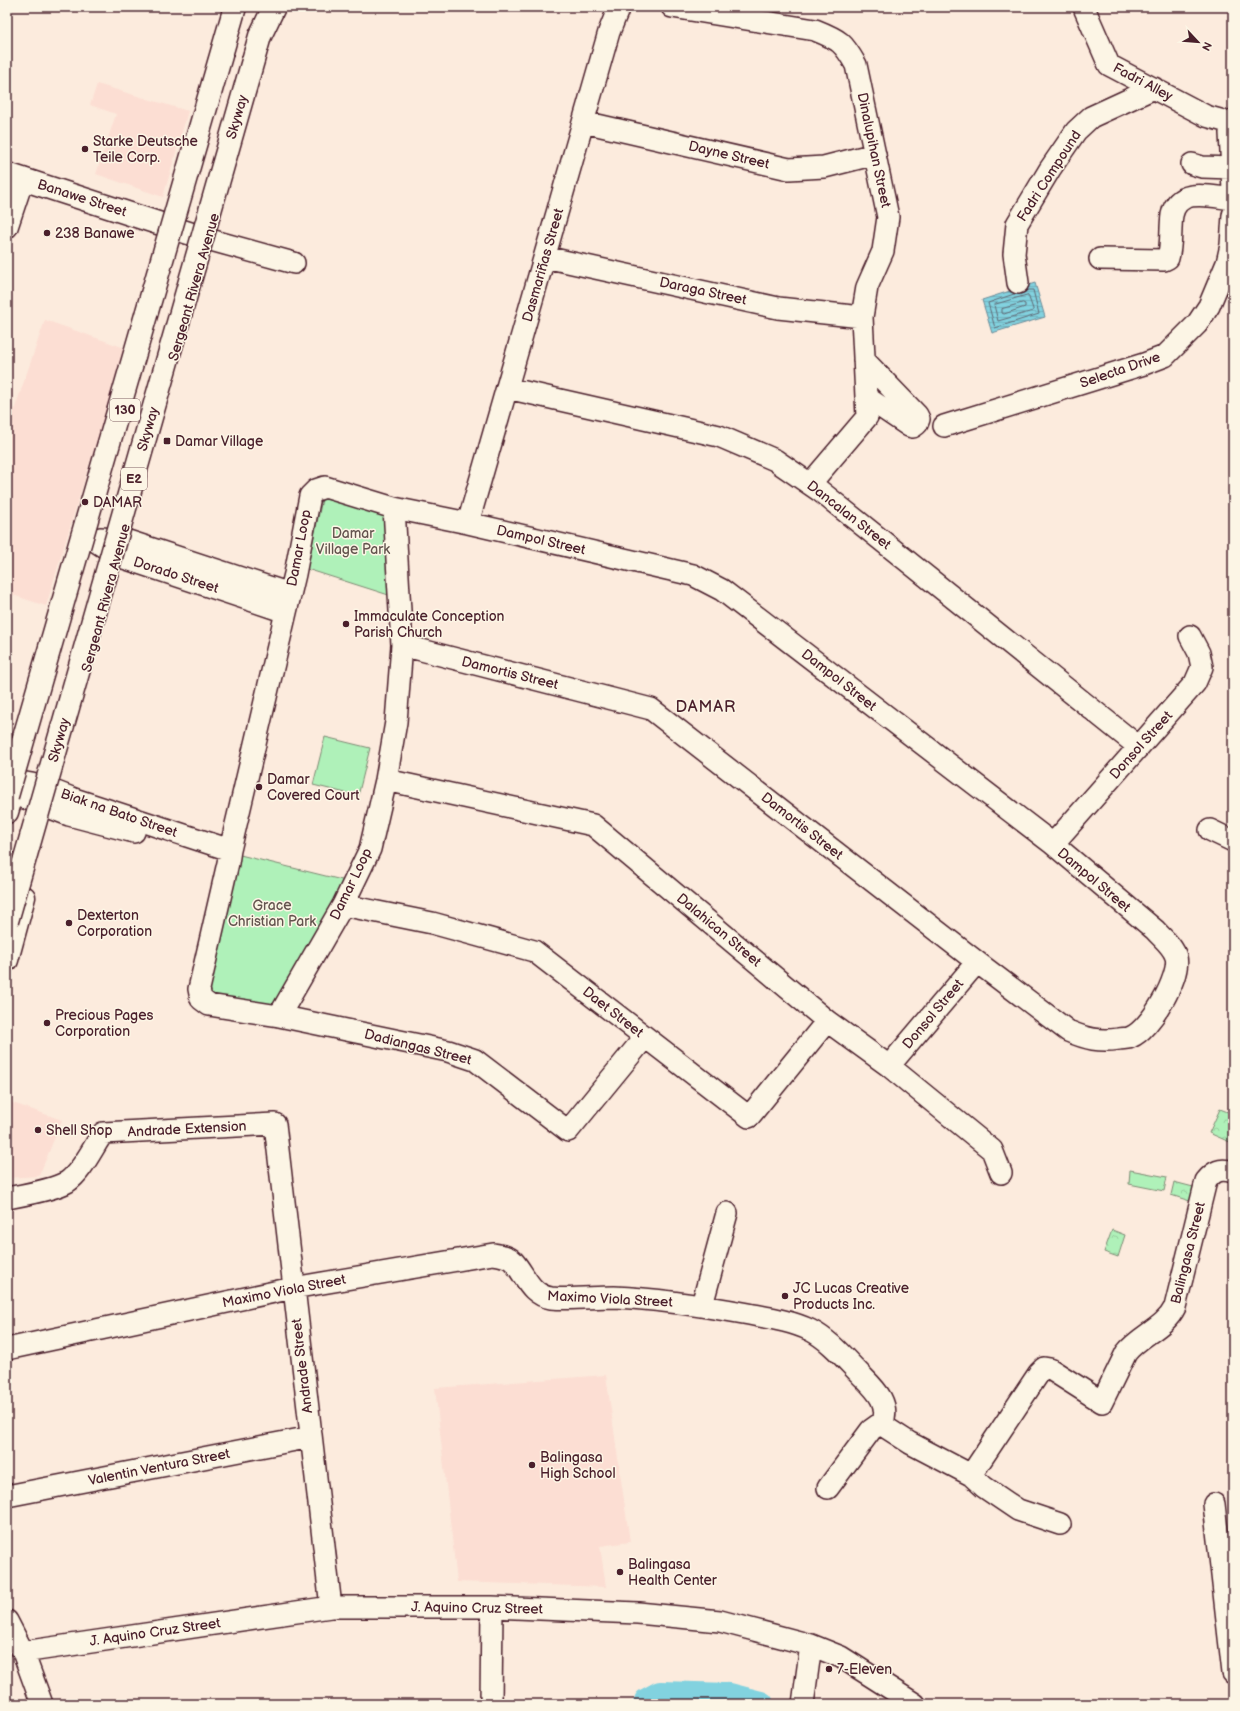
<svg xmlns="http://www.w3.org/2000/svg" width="1240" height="1711" viewBox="0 0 1240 1711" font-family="'Balsamiq Sans',sans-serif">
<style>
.built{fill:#fcded3}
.green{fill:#aff1b9;stroke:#7c8872}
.forest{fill:url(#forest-crowns);stroke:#7c8872}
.water{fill:url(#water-rules);stroke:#6c8a97}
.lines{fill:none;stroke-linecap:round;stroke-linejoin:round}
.shore{stroke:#606773;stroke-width:1}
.river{stroke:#82d2df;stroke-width:26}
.minor-casing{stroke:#4a1f2b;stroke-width:24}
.major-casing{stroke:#4a1f2b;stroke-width:25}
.minor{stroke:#fcf5e5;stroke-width:21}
.major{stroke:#fcf5e5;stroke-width:22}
.highway-bridge-casing{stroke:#4a1f2b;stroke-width:25;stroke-linecap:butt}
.highway-bridge{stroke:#fcf5e5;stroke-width:22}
.poi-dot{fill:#4a1f2b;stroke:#fcf5e5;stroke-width:1.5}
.labels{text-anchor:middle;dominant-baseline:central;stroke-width:3;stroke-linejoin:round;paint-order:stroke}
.shield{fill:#fcf5e5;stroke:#7f5f63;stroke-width:1}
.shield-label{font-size:13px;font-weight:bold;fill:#4a1f2b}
.street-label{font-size:14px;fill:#4a1f2b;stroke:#fcf5e5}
.poi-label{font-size:14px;fill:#4a1f2b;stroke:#fcf5e5;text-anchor:start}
.park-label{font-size:14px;fill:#63544e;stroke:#fcf5e5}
.quarter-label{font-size:16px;letter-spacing:1px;fill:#4a1f2b;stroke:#fcf5e5}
</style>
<defs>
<pattern id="forest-crowns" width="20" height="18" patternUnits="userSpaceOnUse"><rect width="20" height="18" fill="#aff1b9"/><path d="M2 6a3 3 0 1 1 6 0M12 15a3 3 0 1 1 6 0" fill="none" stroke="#98ce9f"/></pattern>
<pattern id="water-rules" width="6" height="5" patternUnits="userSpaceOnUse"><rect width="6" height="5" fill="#82d2df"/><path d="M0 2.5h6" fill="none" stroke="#72b4c0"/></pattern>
</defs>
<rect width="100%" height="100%" fill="#fcebdd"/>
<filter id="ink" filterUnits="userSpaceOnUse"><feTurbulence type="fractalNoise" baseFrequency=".025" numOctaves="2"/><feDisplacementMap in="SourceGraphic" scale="8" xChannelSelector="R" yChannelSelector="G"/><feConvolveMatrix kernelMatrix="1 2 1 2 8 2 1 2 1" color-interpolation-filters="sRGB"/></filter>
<g filter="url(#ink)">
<path class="built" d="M 97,84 L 188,111 L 163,197 L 96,174 L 116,114 L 90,105 Z
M 45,320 L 125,348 L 114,396 L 89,465 L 46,606 L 7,593 L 7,431 Z
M 7,1101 L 62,1120 L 39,1176 L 7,1178 Z
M 606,1375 L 630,1542 L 600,1546 L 606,1587 L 457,1582 L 435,1388 Z"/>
<path class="green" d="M 323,495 L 386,504 L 395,597 L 307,569 Z
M 325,737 L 370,748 L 358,796 L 313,785 Z
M 236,854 L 346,881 L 276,1007 L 213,997 L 206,988 Z
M 1130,1170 L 1167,1177 L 1164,1191 L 1129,1184 Z"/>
<path class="forest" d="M 1220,1109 L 1233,1114 L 1232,1143 L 1209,1133 Z
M 1174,1182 L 1197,1188 L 1193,1202 L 1171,1195 Z
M 1112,1230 L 1125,1235 L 1118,1257 L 1104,1252 Z"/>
<path class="water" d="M 1035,283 L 1045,317 L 992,333 L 982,300 Z"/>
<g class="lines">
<path class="shore" d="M 1014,294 L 988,303 L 995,328 L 1039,314 L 1033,290 L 1027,290
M 1028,295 L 1033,309 L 1033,311 L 998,321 L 994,305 Z
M 1023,303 L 1025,304 L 1025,307 L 1004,314 L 1002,313 L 1002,309 Z"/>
<path class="river" d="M 646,1704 L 647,1701 L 660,1694 L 730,1696 L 761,1704"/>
<defs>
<path id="minor" d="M 672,7 L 815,30 C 840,40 843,42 856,65 L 888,217 L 883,251 L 867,287 L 862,317 L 867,417 L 810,484
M 1085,10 L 1109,65 L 1206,116 L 1231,123
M 1233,120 L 1230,133 L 1233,190
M 584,122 L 789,169 L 824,167 L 875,154
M 1192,164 L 1202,167 L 1232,168
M 7,227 L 23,179
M 207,239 L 294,263
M 545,257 L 778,308 L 862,317
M 1100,259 L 1164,260 L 1168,258 C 1172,244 1170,229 1172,215 C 1178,186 1212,197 1233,199
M 1018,283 L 1014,254 L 1017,224 L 1050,169 L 1076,131 L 1091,117 L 1154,88
M 864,360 L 917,415 L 919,419 L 917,424 L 913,427 L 909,426 L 866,397
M 507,388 L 719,436 L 775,460 L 820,491 L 1139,747
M 944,426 L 1144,364 L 1165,356 L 1197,324 L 1209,306 L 1227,263 L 1231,245 L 1233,215
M 468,523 L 609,32 L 619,7
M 89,537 L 118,556 L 286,612
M 100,538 L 122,539 L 290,594
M 402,645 L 651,709 L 977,962 L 1068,1031 C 1087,1039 1099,1042 1119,1039 C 1123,1038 1128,1039 1131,1037 C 1150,1030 1181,976 1176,957 C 1173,946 1162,938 1155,930 L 1053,844 L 722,590 L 693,575 L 468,523 L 394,508 L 325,487 L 316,490 L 310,496 L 295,574 L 230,850 L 228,863 L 199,989 L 201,999 L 209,1005 L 279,1016 L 448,1051 L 475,1060 L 568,1131 L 645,1037
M 386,780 L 593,825 L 827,1021 L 889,1066 L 992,1150 L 1001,1173
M 7,782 C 29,780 54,791 74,799 L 230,850
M 7,791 L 69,815 L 134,832
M 1210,830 L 1233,841
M 1053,844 L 1195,683 L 1202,667 L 1199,653 L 1190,636
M 343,905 L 432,923 L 534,951 L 749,1117 L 827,1021
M 279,1016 L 343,905 L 370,849 L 386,780 L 396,722 L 402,645 L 394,508
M 889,1066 L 977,962
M 7,1198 C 23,1195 53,1190 67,1182 C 82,1172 93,1147 103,1133 L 275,1124 L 331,1607
M 702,1305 L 727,1213
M 7,1349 L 293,1288 L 493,1254 C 500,1255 508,1256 513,1261 C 525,1274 530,1295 551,1298 C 571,1300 593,1297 614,1297 C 659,1299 705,1306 749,1314 C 770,1318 791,1321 810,1330 C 830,1340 846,1360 862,1376 C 876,1390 891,1404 882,1425 L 910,1443 L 971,1475 L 1039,1373 L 1044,1368 L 1050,1369 L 1102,1402 L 1126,1353 C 1140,1335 1165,1328 1175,1307 L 1206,1181 C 1214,1171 1220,1168 1233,1172
M 971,1475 L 984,1487 L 1018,1510 L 1060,1524
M 828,1488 L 871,1430 L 878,1425 L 882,1425
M 7,1496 L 311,1437
M 1214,1504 L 1233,1673
M 7,1621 L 23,1652 L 42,1704
M 23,1652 L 331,1607 L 492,1607 L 638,1613 L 720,1621 L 811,1645 L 841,1657 L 915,1704
M 491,1704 L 492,1607
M 803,1704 L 811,1645"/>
<path id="major" d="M 7,174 L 207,239
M 7,812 L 17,779
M 7,960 L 24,897"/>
</defs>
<use href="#minor" class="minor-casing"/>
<use href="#major" class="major-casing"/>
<use href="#minor" class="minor"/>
<use href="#major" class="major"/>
<defs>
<path id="highway-bridge" d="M 7,796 L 235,7
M 7,921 L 260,36 L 274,7"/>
</defs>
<use href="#highway-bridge" class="highway-bridge-casing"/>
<use href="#highway-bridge" class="highway-bridge"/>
</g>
</g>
<g class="poi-dot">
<circle cx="85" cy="149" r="4"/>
<circle cx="47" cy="233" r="4"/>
<rect x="163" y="437" width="8" height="8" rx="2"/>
<circle cx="85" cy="502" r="4"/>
<circle cx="346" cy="624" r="4"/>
<circle cx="259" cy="787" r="4"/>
<circle cx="69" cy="923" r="4"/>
<circle cx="47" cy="1023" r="4"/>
<circle cx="38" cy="1130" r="4"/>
<circle cx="785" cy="1296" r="4"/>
<circle cx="532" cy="1465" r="4"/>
<circle cx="620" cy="1572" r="4"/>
<circle cx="829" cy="1669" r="4"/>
</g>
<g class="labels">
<g class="shield">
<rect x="110" y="399" width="30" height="22" rx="3"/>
<rect x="121" y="468" width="26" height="22" rx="3"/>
</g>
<g class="shield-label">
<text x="125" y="410">130</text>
<text x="134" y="479">E2</text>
</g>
<g class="street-label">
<text transform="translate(1143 82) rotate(28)">Fadri Alley</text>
<text transform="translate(237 117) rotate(-74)">Skyway</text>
<text transform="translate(874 150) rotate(78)">Dinalupihan Street</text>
<text transform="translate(729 155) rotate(13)">Dayne Street</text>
<text transform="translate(1049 176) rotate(-57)">Fadri Compound</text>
<text transform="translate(82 198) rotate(18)">Banawe Street</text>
<text transform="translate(543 265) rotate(-74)">Dasmariñas Street</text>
<text transform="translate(194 287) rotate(-74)">Sergeant Rivera Avenue</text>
<text transform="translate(703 291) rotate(12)">Daraga Street</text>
<text transform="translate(1120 370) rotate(-19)">Selecta Drive</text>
<text transform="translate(148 429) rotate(-74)">Skyway</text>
<text transform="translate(849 515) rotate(38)">Dancalan Street</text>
<text transform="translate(541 540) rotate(13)">Dampol Street</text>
<text transform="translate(299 548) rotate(-79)">Damar Loop</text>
<text transform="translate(176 575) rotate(18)">Dorado Street</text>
<text transform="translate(106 598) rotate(-75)">Sergeant Rivera Avenue</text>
<text transform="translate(510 673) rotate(14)">Damortis Street</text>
<text transform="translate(839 680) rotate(38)">Dampol Street</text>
<text transform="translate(59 740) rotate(-74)">Skyway</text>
<text transform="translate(1141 745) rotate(-48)">Donsol Street</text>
<text transform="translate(119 813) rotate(19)">Biak na Bato Street</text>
<text transform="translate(802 826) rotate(38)">Damortis Street</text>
<text transform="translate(1094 880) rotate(40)">Dampol Street</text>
<text transform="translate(351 884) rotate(-64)">Damar Loop</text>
<text transform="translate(719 930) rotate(40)">Dalahican Street</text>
<text transform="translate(613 1012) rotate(38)">Daet Street</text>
<text transform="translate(933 1014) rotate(-50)">Donsol Street</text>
<text transform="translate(418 1047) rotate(14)">Dadiangas Street</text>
<text transform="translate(187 1129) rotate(-3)">Andrade Extension</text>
<text transform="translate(1188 1253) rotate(-76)">Balingasa Street</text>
<text transform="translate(284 1291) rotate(-11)">Maximo Viola Street</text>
<text transform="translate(610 1299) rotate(3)">Maximo Viola Street</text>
<text transform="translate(302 1366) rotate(-97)">Andrade Street</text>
<text transform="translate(159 1467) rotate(-11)">Valentin Ventura Street</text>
<text transform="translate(477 1608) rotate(1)">J. Aquino Cruz Street</text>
<text transform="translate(155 1632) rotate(-8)">J. Aquino Cruz Street</text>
</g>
<g class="poi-label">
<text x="93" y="141">Starke Deutsche<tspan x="93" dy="16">Teile Corp.</tspan></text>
<text x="55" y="233">238 Banawe</text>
<text x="175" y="441">Damar Village</text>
<text x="93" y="502">DAMAR</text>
<text x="354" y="616">Immaculate Conception<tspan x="354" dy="16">Parish Church</tspan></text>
<text x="267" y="779">Damar<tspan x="267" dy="16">Covered Court</tspan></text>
<text x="77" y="915">Dexterton<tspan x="77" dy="16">Corporation</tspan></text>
<text x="55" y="1015">Precious Pages<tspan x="55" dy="16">Corporation</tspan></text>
<text x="46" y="1130">Shell Shop</text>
<text x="793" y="1288">JC Lucas Creative<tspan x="793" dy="16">Products Inc.</tspan></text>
<text x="540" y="1457">Balingasa<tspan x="540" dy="16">High School</tspan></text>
<text x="628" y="1564">Balingasa<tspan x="628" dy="16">Health Center</tspan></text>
<text x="837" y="1669">7-Eleven</text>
</g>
<g class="park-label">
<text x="353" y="533">Damar<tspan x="353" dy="16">Village Park</tspan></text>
<text x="272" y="905">Grace<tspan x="272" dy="16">Christian Park</tspan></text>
</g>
<g class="quarter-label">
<text x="706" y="707">DAMAR</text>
</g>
</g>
<rect width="1240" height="1711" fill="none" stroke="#fcf5e5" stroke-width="24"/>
<rect x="12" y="12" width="1216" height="1687" fill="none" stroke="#4a1f2b" stroke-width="1.5" filter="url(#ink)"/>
<g transform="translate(1198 42) rotate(116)" stroke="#fcf5e5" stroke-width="3" paint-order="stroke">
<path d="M0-3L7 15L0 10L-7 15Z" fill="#4a1f2b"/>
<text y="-6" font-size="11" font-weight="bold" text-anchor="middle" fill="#4a1f2b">N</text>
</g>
</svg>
